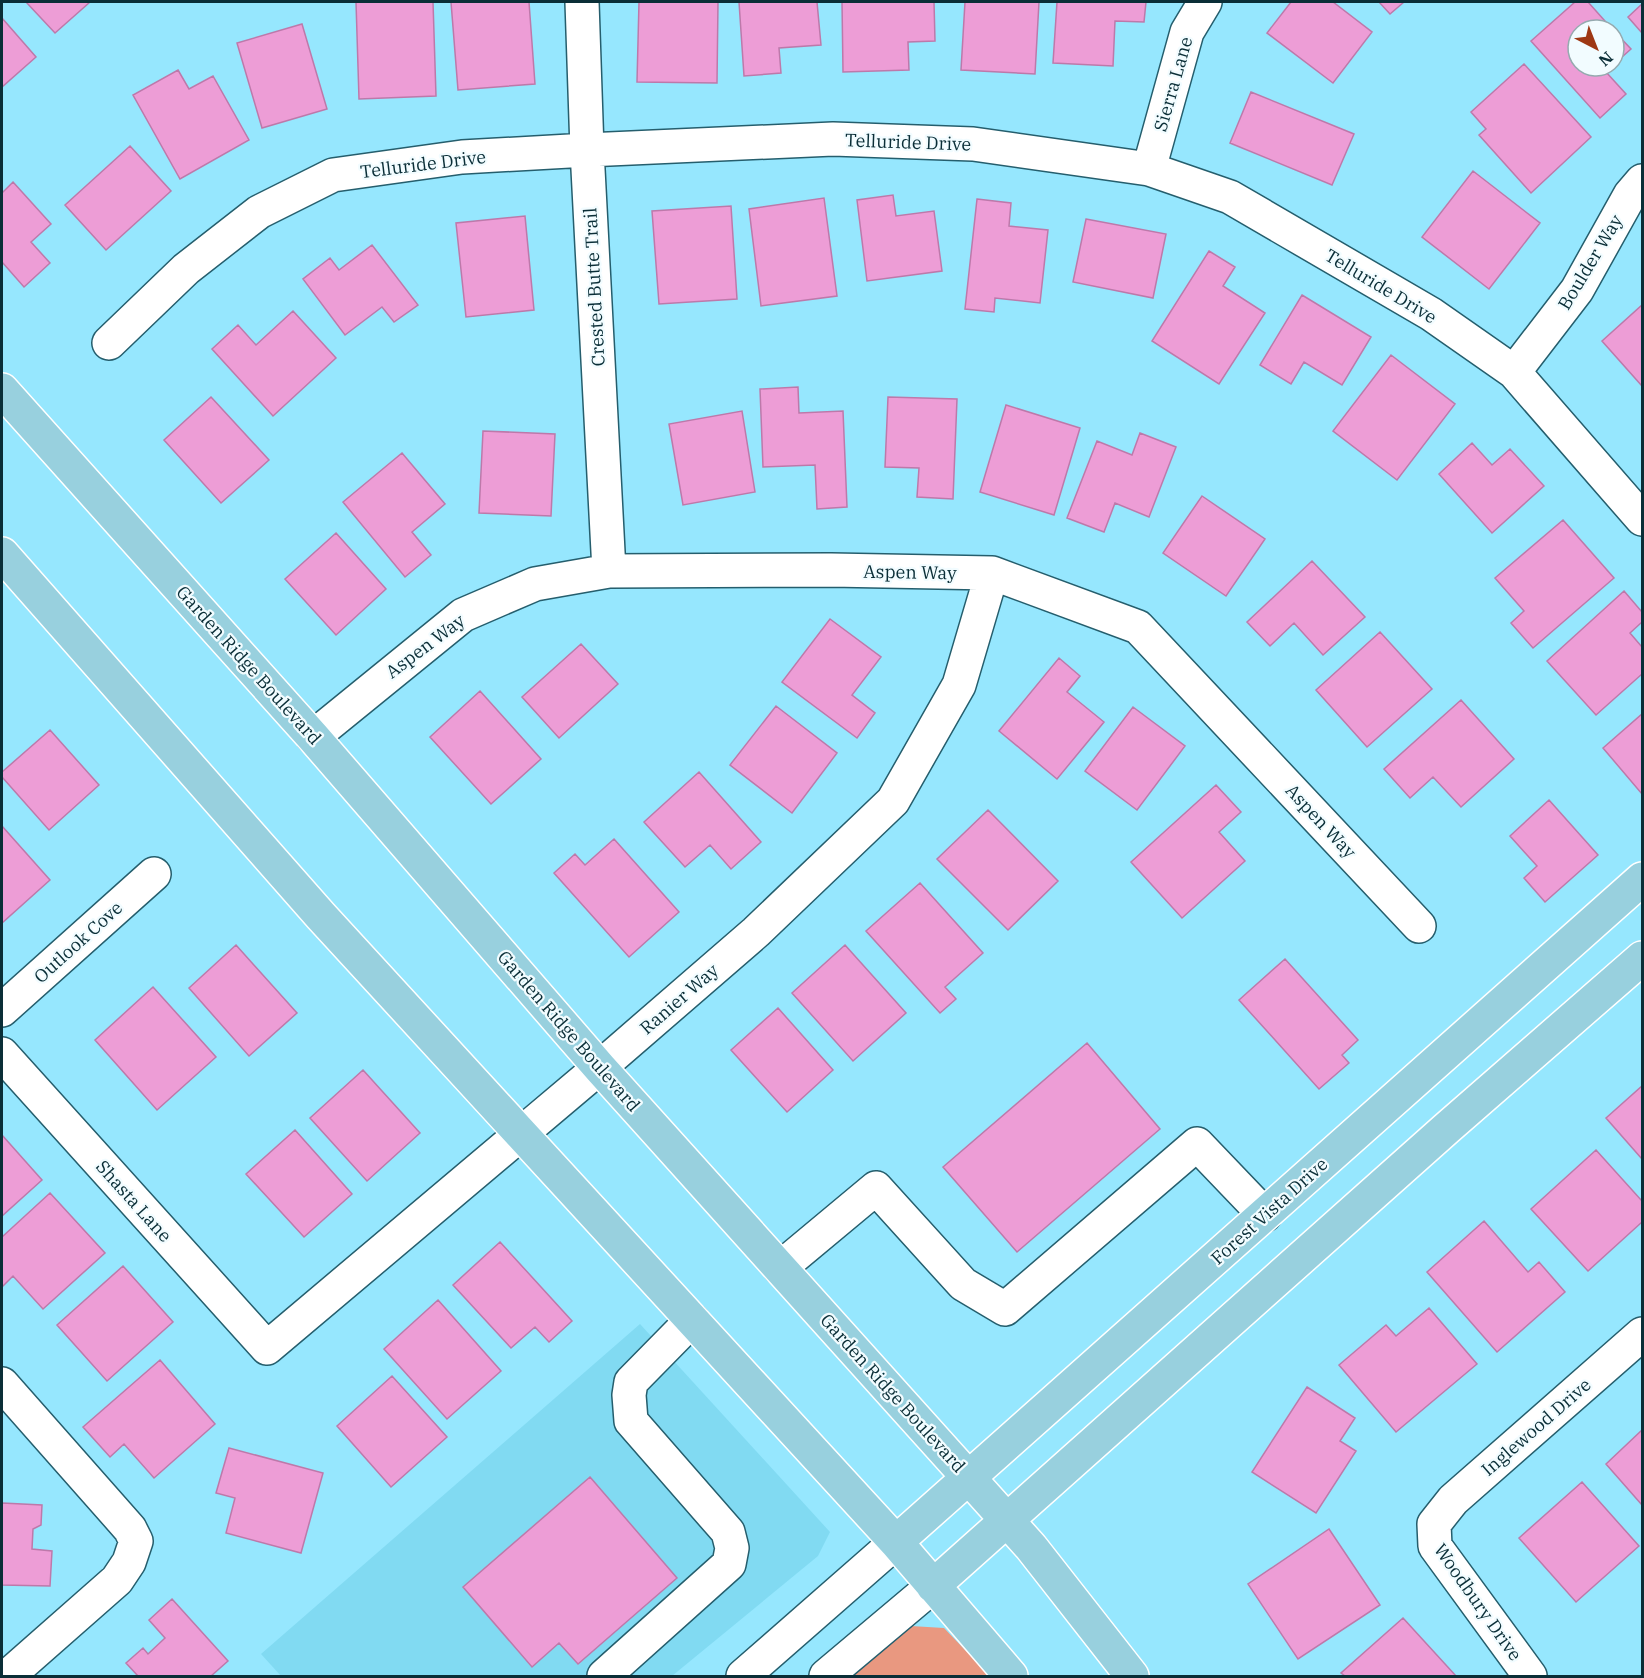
<svg xmlns="http://www.w3.org/2000/svg" width="1644" height="1678" viewBox="0 0 1644 1678" font-family="'IBM Plex Serif',serif">
<style>
.built{fill:#81daf2}
.green{fill:#e99880}
.building{fill:#ed9dd6;stroke:#bd79aa;stroke-width:1.5}
.lines{fill:none;stroke-linecap:round;stroke-linejoin:round}
.minor-casing{stroke:#255e6d;stroke-width:36}
.major-casing{stroke:#fff;stroke-width:36}
.minor{stroke:#fff;stroke-width:33}
.major{stroke:#98d0de;stroke-width:33}
.labels{text-anchor:middle;dominant-baseline:central;stroke-width:4.5;stroke-linejoin:round;paint-order:stroke}
.street-label{font-size:18px;fill:#0a2e37;stroke:#f2fcff}
</style>
<rect width="100%" height="100%" fill="#96e7fe"/>
<path class="built" d="M 640,1324 L 830,1532 L 818,1556 L 672,1676 L 281,1676 L 261,1654 Z"/>
<path class="green" d="M 911,1626 L 944,1628 L 990,1676 L 846,1676 Z"/>
<path class="building" d="M 26,2 L 90,2 L 55,33 Z
M 356,2 L 433,2 L 436,96 L 359,99 Z
M 451,2 L 529,2 L 535,84 L 458,90 Z
M 639,2 L 718,2 L 717,83 L 637,82 Z
M 739,2 L 817,2 L 821,45 L 779,48 L 781,73 L 744,76 Z
M 842,2 L 934,2 L 935,41 L 908,42 L 909,70 L 843,72 Z
M 965,2 L 1039,2 L 1035,74 L 961,70 Z
M 1057,2 L 1146,2 L 1144,22 L 1115,21 L 1113,66 L 1053,63 Z
M 1291,2 L 1333,2 L 1372,32 L 1333,83 L 1267,33 Z
M 1379,2 L 1404,2 L 1390,14 Z
M 1575,2 L 1588,2 L 1613,30 L 1578,30 L 1578,66 L 1612,66 L 1606,72 L 1626,94 L 1600,118 L 1531,41 Z
M 1642,4 L 1642,33 L 1628,17 Z
M 2,18 L 36,57 L 2,87 Z
M 302,24 L 327,109 L 262,128 L 237,43 Z
M 1614,31 L 1631,49 L 1614,64 Z
M 1524,64 L 1591,137 L 1531,193 L 1479,135 L 1486,129 L 1471,112 Z
M 178,70 L 189,89 L 213,76 L 249,140 L 180,179 L 133,95 Z
M 1251,92 L 1354,134 L 1332,185 L 1230,143 Z
M 130,146 L 171,191 L 106,250 L 65,205 Z
M 1473,171 L 1540,223 L 1489,289 L 1422,237 Z
M 13,182 L 51,224 L 31,242 L 50,263 L 24,287 L 2,262 L 2,193 Z
M 893,195 L 896,216 L 934,211 L 942,271 L 867,281 L 857,200 Z
M 824,198 L 837,296 L 761,306 L 749,209 Z
M 977,199 L 1011,203 L 1009,226 L 1048,230 L 1040,303 L 995,298 L 994,312 L 965,309 Z
M 731,206 L 737,299 L 659,304 L 652,211 Z
M 525,216 L 534,310 L 466,317 L 456,223 Z
M 1086,219 L 1166,234 L 1153,298 L 1073,282 Z
M 372,245 L 418,305 L 394,322 L 382,307 L 345,335 L 303,279 L 330,258 L 339,270 Z
M 1209,251 L 1235,267 L 1223,286 L 1265,313 L 1219,384 L 1152,341 Z
M 1302,295 L 1371,337 L 1342,385 L 1304,362 L 1291,384 L 1260,365 Z
M 1642,305 L 1642,386 L 1602,341 Z
M 293,311 L 336,358 L 273,416 L 212,349 L 238,325 L 256,345 Z
M 1391,355 L 1455,404 L 1397,480 L 1333,431 Z
M 798,387 L 799,413 L 843,411 L 847,507 L 817,509 L 815,465 L 763,467 L 760,389 Z
M 211,397 L 269,460 L 221,503 L 164,440 Z
M 888,397 L 957,399 L 953,499 L 917,497 L 919,468 L 885,467 Z
M 1006,405 L 1080,428 L 1054,515 L 980,492 Z
M 742,411 L 755,492 L 683,505 L 669,424 Z
M 483,431 L 555,434 L 551,516 L 479,513 Z
M 1140,433 L 1176,447 L 1149,517 L 1115,503 L 1104,532 L 1067,518 L 1097,441 L 1132,455 Z
M 1472,443 L 1492,465 L 1510,449 L 1544,486 L 1492,533 L 1439,474 Z
M 402,453 L 445,504 L 412,532 L 431,555 L 405,577 L 343,502 Z
M 1202,496 L 1265,539 L 1226,596 L 1163,553 Z
M 1563,520 L 1614,578 L 1533,648 L 1511,623 L 1524,611 L 1495,578 Z
M 336,533 L 386,589 L 336,635 L 285,579 Z
M 1312,561 L 1365,617 L 1323,655 L 1294,623 L 1270,646 L 1247,622 Z
M 1624,591 L 1642,612 L 1642,622 L 1630,633 L 1642,647 L 1642,674 L 1596,715 L 1547,661 Z
M 830,619 L 881,657 L 852,695 L 875,713 L 857,738 L 782,682 Z
M 1380,632 L 1432,689 L 1367,747 L 1316,690 Z
M 581,644 L 618,684 L 559,738 L 522,697 Z
M 1059,658 L 1080,676 L 1067,692 L 1104,722 L 1057,779 L 999,731 Z
M 480,691 L 541,759 L 491,804 L 430,737 Z
M 1461,700 L 1514,759 L 1461,807 L 1433,777 L 1410,798 L 1384,769 Z
M 776,706 L 837,753 L 792,813 L 730,765 Z
M 1133,707 L 1185,746 L 1137,810 L 1085,771 Z
M 1642,714 L 1642,794 L 1603,748 Z
M 50,730 L 99,785 L 49,830 L 2,777 L 2,772 Z
M 699,772 L 761,842 L 731,869 L 710,845 L 685,867 L 644,822 Z
M 1216,785 L 1241,812 L 1219,832 L 1245,861 L 1182,918 L 1131,862 Z
M 1549,800 L 1598,855 L 1545,902 L 1524,878 L 1537,866 L 1510,836 Z
M 988,810 L 1058,881 L 1008,930 L 937,859 Z
M 2,826 L 50,880 L 2,923 Z
M 614,839 L 679,912 L 629,957 L 554,873 L 575,854 L 585,865 Z
M 920,883 L 983,953 L 945,987 L 956,999 L 940,1013 L 866,931 Z
M 236,945 L 297,1013 L 249,1056 L 189,988 Z
M 845,945 L 906,1013 L 853,1061 L 792,993 Z
M 1285,959 L 1358,1040 L 1342,1055 L 1349,1063 L 1319,1089 L 1239,1000 Z
M 153,987 L 216,1057 L 157,1110 L 95,1040 Z
M 778,1008 L 833,1070 L 787,1112 L 731,1050 Z
M 1087,1043 L 1160,1129 L 1017,1252 L 943,1167 Z
M 363,1070 L 420,1133 L 367,1181 L 310,1118 Z
M 1642,1086 L 1642,1159 L 1606,1118 Z
M 295,1130 L 352,1194 L 304,1237 L 246,1174 Z
M 2,1135 L 42,1180 L 2,1216 Z
M 1596,1150 L 1642,1201 L 1642,1222 L 1588,1271 L 1531,1209 Z
M 50,1193 L 105,1253 L 43,1309 L 13,1276 L 2,1287 L 2,1237 Z
M 1484,1221 L 1528,1272 L 1539,1262 L 1565,1292 L 1497,1352 L 1427,1272 Z
M 500,1242 L 572,1321 L 549,1342 L 535,1327 L 511,1348 L 453,1285 Z
M 123,1266 L 173,1322 L 107,1381 L 57,1325 Z
M 438,1300 L 501,1371 L 447,1419 L 384,1349 Z
M 1429,1308 L 1477,1364 L 1396,1432 L 1339,1365 L 1386,1325 L 1396,1336 Z
M 160,1360 L 215,1424 L 154,1478 L 124,1444 L 110,1457 L 83,1427 Z
M 392,1376 L 447,1437 L 391,1487 L 337,1426 Z
M 1307,1387 L 1355,1418 L 1340,1441 L 1356,1451 L 1316,1513 L 1252,1472 Z
M 1642,1430 L 1642,1505 L 1606,1464 Z
M 229,1448 L 323,1473 L 301,1553 L 226,1533 L 235,1498 L 216,1493 Z
M 590,1477 L 677,1578 L 578,1664 L 559,1643 L 532,1667 L 463,1587 Z
M 1582,1482 L 1639,1546 L 1576,1602 L 1519,1538 Z
M 2,1503 L 42,1505 L 41,1525 L 33,1529 L 32,1549 L 52,1551 L 50,1586 L 2,1585 Z
M 1329,1529 L 1380,1605 L 1298,1659 L 1248,1584 Z
M 172,1599 L 228,1661 L 211,1676 L 138,1676 L 126,1663 L 143,1648 L 148,1654 L 165,1638 L 149,1620 Z
M 1403,1618 L 1456,1676 L 1345,1676 L 1341,1673 Z"/>
<g class="lines">
<defs>
<path id="minor" d="M 582,2 L 587,150 L 609,571
M 1149,169 L 1187,32 L 1205,2
M 109,343 L 186,269 L 259,212 L 333,175 L 462,157 L 587,150 L 833,139 L 973,144 L 1149,169 L 1230,197 L 1431,314 L 1514,372 L 1642,519
M 1514,372 L 1577,290 L 1630,195 L 1642,181
M 313,737 L 463,615 L 535,584 L 609,571 L 831,570 L 992,573 L 1138,627 L 1419,926
M 2,1010 L 154,874
M 2,1054 L 267,1348 L 606,1062 L 756,932 L 893,801 L 959,685 L 992,573
M 780,1268 L 876,1188 L 963,1284 L 1005,1309 L 1197,1144 L 1265,1215
M 2,1384 L 130,1529 L 136,1541 L 129,1562 L 117,1580 L 8,1676
M 604,1676 L 729,1564 L 732,1548 L 728,1532 L 631,1421 L 629,1395 L 631,1382 L 692,1320
M 743,1676 L 896,1542
M 826,1676 L 933,1586
M 1530,1676 L 1435,1546 L 1434,1524 L 1453,1500 L 1642,1334"/>
<path id="major" d="M 2,390 L 313,737 L 600,1068 L 1031,1547 L 1132,1676
M 2,554 L 321,916 L 896,1542 L 1011,1676
M 896,1542 L 1642,879
M 933,1586 L 1447,1128 L 1642,958"/>
</defs>
<use href="#minor" class="minor-casing"/>
<use href="#major" class="major-casing"/>
<use href="#minor" class="minor"/>
<use href="#major" class="major"/>
</g>
<g class="labels">
<g class="street-label">
<text transform="translate(1173 84) rotate(-74)">Sierra Lane</text>
<text transform="translate(908 142) rotate(2)">Telluride Drive</text>
<text transform="translate(423 164) rotate(-7)">Telluride Drive</text>
<text transform="translate(1590 262) rotate(-59)">Boulder Way</text>
<text transform="translate(1381 286) rotate(31)">Telluride Drive</text>
<text transform="translate(594 287) rotate(-93)">Crested Butte Trail</text>
<text transform="translate(910 572) rotate(1)">Aspen Way</text>
<text transform="translate(425 646) rotate(-37)">Aspen Way</text>
<text transform="translate(249 665) rotate(48)">Garden Ridge Boulevard</text>
<text transform="translate(1321 821) rotate(47)">Aspen Way</text>
<text transform="translate(78 942) rotate(-42)">Outlook Cove</text>
<text transform="translate(679 999) rotate(-41)">Ranier Way</text>
<text transform="translate(569 1031) rotate(49)">Garden Ridge Boulevard</text>
<text transform="translate(134 1201) rotate(48)">Shasta Lane</text>
<text transform="translate(1269 1211) rotate(-42)">Forest Vista Drive</text>
<text transform="translate(893 1393) rotate(48)">Garden Ridge Boulevard</text>
<text transform="translate(1536 1427) rotate(-41)">Inglewood Drive</text>
<text transform="translate(1478 1602) rotate(55)">Woodbury Drive</text>
</g>
</g>
<rect width="1644" height="1678" fill="none" stroke="#0a2e37" stroke-width="6"/>
<g transform="translate(1596 48) rotate(138)"><circle r="28" fill="#f2fcff" stroke="#95aaaf" stroke-width="1.5"/>
<path d="M0-4.5L10 22L0 15L-10 22Z" fill="#9e3814"/>
<text y="-9" font-size="16" font-weight="bold" text-anchor="middle" fill="#0a2e37">N</text>
</g>
</svg>
